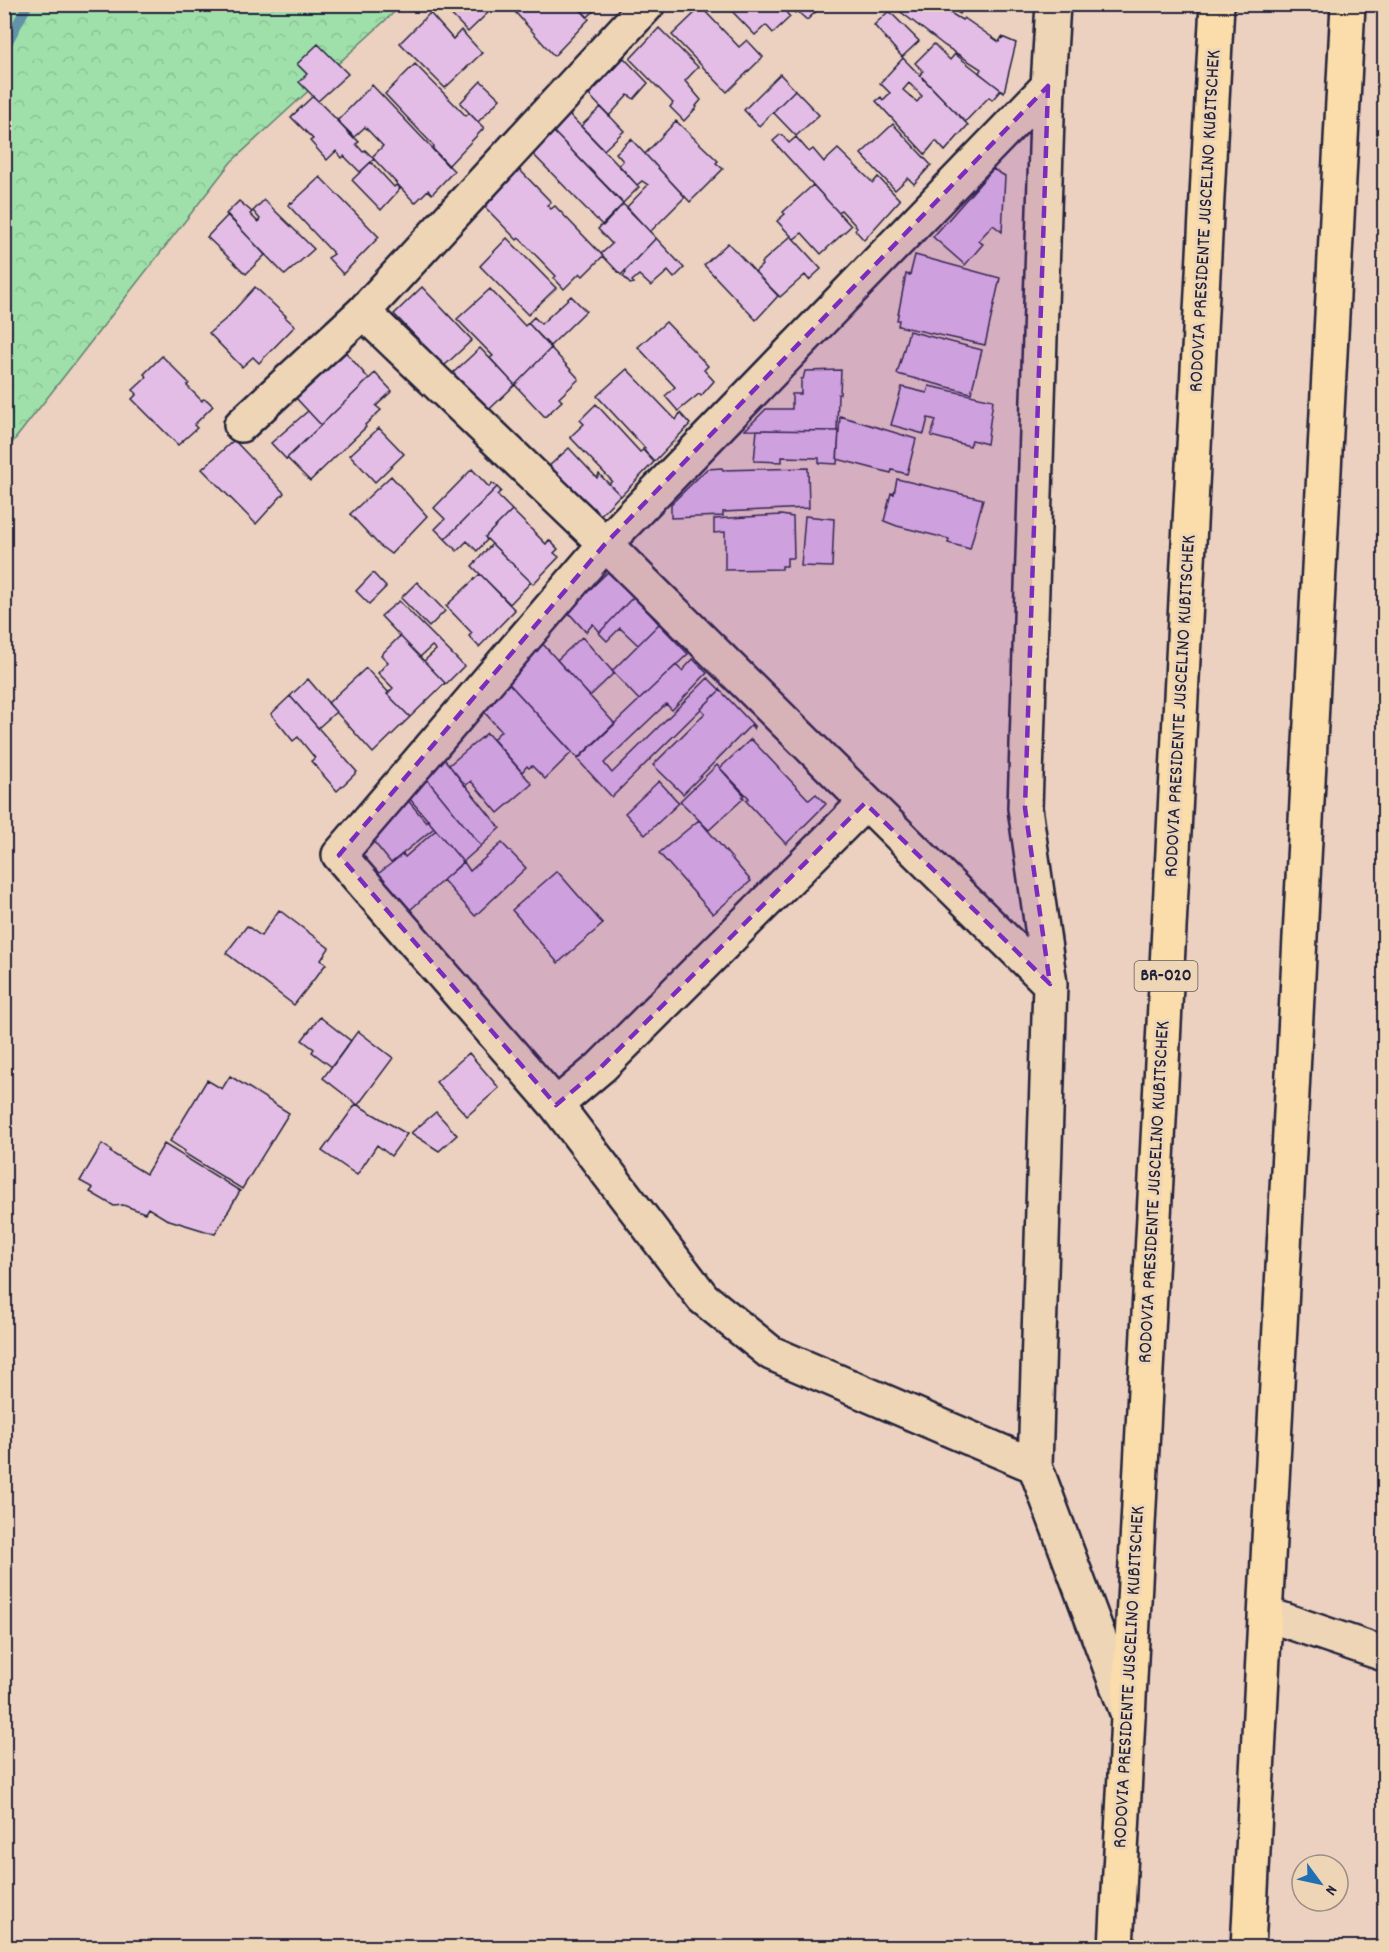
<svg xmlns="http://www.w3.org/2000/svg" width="1389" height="1952" viewBox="0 0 1389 1952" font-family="Dekko,sans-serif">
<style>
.forest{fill:url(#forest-crowns);stroke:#608172;stroke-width:1.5}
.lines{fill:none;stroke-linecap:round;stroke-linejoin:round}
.stream{stroke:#6493a8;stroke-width:10}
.building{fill:#e4bde6;stroke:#22223b;stroke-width:1.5;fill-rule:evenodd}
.minor-casing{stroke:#22223b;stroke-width:38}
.highway-casing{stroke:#22223b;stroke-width:38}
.minor{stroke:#eed5b6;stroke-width:33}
.highway{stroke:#faddab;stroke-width:33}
.marked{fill:#7b2cbf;fill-opacity:0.2;stroke:#7b2cbf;stroke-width:4.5;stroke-dasharray:12 8;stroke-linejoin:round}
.labels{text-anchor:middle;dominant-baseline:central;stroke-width:6;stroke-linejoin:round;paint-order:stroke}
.shield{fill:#eed5b6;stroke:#5f5860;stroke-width:1.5}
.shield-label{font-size:18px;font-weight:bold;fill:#22223b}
.street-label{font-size:20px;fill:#22223b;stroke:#eed5b6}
</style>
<defs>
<pattern id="forest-crowns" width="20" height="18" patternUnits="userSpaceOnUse" patternTransform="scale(1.5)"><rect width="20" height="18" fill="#9fe0aa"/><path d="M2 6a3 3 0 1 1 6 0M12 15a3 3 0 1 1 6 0" fill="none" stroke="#89c093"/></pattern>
</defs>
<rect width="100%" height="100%" fill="#ecd0c0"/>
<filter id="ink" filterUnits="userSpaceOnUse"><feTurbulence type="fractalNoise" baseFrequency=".0167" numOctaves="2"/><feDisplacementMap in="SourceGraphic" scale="12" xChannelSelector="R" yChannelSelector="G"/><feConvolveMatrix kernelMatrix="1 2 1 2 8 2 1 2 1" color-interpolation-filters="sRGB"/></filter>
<g filter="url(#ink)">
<path class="forest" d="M 5,5 L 402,5 L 231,162 L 5,452 Z"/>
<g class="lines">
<path class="stream" d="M 4,49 L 28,4"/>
</g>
<path class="building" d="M 441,4 L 497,4 L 468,32 Z
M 508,4 L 575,4 L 589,19 L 554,56 Z
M 579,4 L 600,4 L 588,17 L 577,6 Z
M 725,4 L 779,4 L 790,17 L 773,33 L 766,25 L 755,35 Z
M 787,4 L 824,4 L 807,20 L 797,11 L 795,13 Z
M 900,4 L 935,4 L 962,20 L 964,18 L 999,42 L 1002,37 L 1016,43 L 1004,92 L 979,73 L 981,69 L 945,46 L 897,9 Z
M 944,4 L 966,4 L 960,14 Z
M 701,7 L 739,47 L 747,40 L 763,57 L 727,92 L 672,35 Z
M 889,11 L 919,41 L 902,57 L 874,25 Z
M 430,13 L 453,39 L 461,30 L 482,53 L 445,88 L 400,43 Z
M 659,28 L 698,67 L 685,81 L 701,100 L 696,106 L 697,107 L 684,121 L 670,107 L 673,103 L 630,59 Z
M 318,44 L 348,74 L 318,101 L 299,82 L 307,74 L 297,64 Z
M 934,44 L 950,60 L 955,54 L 1001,90 L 992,100 L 989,97 L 965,122 L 920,75 L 923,71 L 915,63 Z
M 624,58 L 648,83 L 634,99 L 628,95 L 609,116 L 589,95 Z
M 903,58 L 968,125 L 945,151 L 936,141 L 925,154 L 876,101 L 881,97 L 883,100 L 890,93 L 880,83 ZM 909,83 L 922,96 L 917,102 L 903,90 Z
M 415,64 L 466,116 L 469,113 L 484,128 L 448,166 L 432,149 L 434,146 L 385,94 Z
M 780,74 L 795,90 L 759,126 L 744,110 Z
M 481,81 L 500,99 L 478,122 L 460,103 Z
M 372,85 L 454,171 L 432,194 L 428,190 L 415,203 L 372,157 L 383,146 L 365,127 L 353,138 L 337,121 Z
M 795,90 L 819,115 L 796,136 L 773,112 Z
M 313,96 L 359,142 L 356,144 L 363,152 L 365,150 L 374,159 L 360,172 L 344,156 L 342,158 L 336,151 L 327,160 L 310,141 L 313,139 L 291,117 Z
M 601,107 L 624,131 L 604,150 L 581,126 Z
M 567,112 L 639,187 L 623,203 L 551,129 Z
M 676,121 L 718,161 L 716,163 L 723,169 L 690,202 L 645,154 Z
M 893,124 L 931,165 L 914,184 L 908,178 L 895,190 L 861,154 Z
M 550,128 L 623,204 L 603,226 L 529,150 Z
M 780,135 L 782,135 L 789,143 L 796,137 L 809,152 L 813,149 L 824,162 L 838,149 L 873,183 L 878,177 L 900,200 L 864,240 L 855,230 L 857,227 L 841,210 L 838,212 L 773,141 Z
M 631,139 L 685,197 L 650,232 L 627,207 L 648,185 L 642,181 L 637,185 L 619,165 L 623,161 L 616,153 Z
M 371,162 L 394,187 L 396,185 L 400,189 L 381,210 L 352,180 Z
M 515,165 L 551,202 L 547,205 L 551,209 L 555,206 L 603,256 L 583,276 L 580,273 L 564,289 L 554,278 L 556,276 L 519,238 L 517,240 L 480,202 Z
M 993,169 L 1005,176 L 1002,232 L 993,225 L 978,241 L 983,244 L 965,265 L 933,237 Z
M 320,177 L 379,237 L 343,274 L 328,258 L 334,254 L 288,205 L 291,202 L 292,203 Z
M 813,185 L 851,226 L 821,254 L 802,233 L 794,239 L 777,221 L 785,214 L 783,212 Z
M 264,200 L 314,249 L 285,275 L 226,214 L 239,201 L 252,212 L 250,214 L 258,222 L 260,219 L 253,211 Z
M 623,204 L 656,238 L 621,275 L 601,254 L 612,244 L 598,229 Z
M 228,215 L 265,255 L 246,274 L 207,237 Z
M 791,236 L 821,269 L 809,280 L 805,275 L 780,297 L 755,272 L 762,265 L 761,263 Z
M 507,238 L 556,288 L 528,315 L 480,266 Z
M 656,238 L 684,268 L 674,278 L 668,271 L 651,286 L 639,275 L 632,281 L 634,283 L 630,284 L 623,276 L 626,273 L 625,271 Z
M 728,243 L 778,296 L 756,320 L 704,265 Z
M 915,255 L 1000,278 L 985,345 L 898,326 L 899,320 L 897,320 L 906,274 L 910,275 Z
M 255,287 L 286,316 L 285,317 L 295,326 L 259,363 L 253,357 L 242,367 L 209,333 L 227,318 Z
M 422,287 L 472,340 L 444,366 L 394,314 Z
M 490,289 L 525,326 L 528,323 L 551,348 L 515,385 L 490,358 L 493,356 L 457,319 Z
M 571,296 L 586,311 L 550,346 L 528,323 L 534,317 L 541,324 Z
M 666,322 L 708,366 L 704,370 L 714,381 L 701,396 L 699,394 L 678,411 L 665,396 L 675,387 L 638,347 Z
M 909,331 L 982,350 L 971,393 L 897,374 Z
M 480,348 L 515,385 L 478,420 L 442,383 Z
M 551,348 L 579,379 L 559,398 L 562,401 L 545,417 L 515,385 Z
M 343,349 L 369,379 L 321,425 L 296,398 L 337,358 Z
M 162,356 L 189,383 L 187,386 L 202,401 L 203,399 L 207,400 L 213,406 L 194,425 L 197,428 L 178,445 L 132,399 L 137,394 L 133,390 L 147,377 L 144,374 Z
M 627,369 L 676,420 L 680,413 L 690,424 L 654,462 L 643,449 L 645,448 L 597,396 Z
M 841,370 L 840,394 L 838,394 L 837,431 L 745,430 L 766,409 L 792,409 L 792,394 L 801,394 L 801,379 L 803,379 L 805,371 Z
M 375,373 L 392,391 L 376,406 L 381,410 L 365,425 L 366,427 L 310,481 L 287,458 Z
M 929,386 L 993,400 L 987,444 L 972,440 L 970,446 L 931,436 L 936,420 L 928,418 L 924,434 L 891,425 L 902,387 L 927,393 Z
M 596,404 L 640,452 L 643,450 L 654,462 L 621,496 L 609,484 L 612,481 L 570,437 L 584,424 L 580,420 Z
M 308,411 L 321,425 L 286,459 L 271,443 Z
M 840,416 L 916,439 L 907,474 L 892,470 L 891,473 L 837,459 Z
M 379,428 L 404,454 L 375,482 L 350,455 Z
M 757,430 L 839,431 L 837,464 L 819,463 L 819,458 L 782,457 L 782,462 L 754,461 Z
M 234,440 L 284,493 L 256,524 L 202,469 Z
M 569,448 L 597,478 L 599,474 L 620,495 L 591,525 L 538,476 Z
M 722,468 L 723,470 L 808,468 L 809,508 L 723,512 L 723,516 L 671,518 L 671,504 L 707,469 Z
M 472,469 L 489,487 L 492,483 L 497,487 L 445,539 L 435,529 L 445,519 L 434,508 Z
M 391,476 L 427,516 L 391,554 L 379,545 L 350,514 Z
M 897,479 L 983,499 L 970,549 L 948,543 L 949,539 L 897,526 L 884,521 L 891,493 L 894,494 Z
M 497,487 L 501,491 L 497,495 L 512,510 L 485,537 L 487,540 L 477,551 L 467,541 L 457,551 L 445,539 Z
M 512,510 L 546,544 L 549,540 L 558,549 L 554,553 L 559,557 L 533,584 L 485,537 Z
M 781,515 L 793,517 L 794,558 L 787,558 L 787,566 L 782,566 L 782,569 L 725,570 L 725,532 L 714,533 L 714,519 Z
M 805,516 L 834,519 L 832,567 L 801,566 Z
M 492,544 L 531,582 L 510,604 L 472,566 Z
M 608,572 L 634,596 L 600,632 L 593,624 L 586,632 L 567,611 Z
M 373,573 L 386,587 L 369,604 L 356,591 Z
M 480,574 L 515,610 L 479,647 L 469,636 L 472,633 L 446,606 Z
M 417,582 L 445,611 L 429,627 L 401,598 Z
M 634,596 L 659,624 L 638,645 L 620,628 L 607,641 L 599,633 Z
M 399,601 L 464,666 L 446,684 L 424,661 L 436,650 L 432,646 L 420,657 L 381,616 Z
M 659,624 L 688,654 L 639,700 L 612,671 Z
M 400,636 L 445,683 L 410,717 L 387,694 L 393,688 L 378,673 L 388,662 L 381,655 Z
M 582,637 L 614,673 L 590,696 L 557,660 Z
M 541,642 L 615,724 L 578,759 L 503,677 Z
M 693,659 L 707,673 L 672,710 L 666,704 L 604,763 L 612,773 L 708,678 L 720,690 L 612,797 L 577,759 L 676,665 L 682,671 Z
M 366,668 L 389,693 L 387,694 L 410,717 L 373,753 L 328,703 Z
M 503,677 L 572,752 L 545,779 L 532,766 L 529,768 L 527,766 L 522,772 L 493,739 L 501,731 L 477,704 Z
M 308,679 L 336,712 L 318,728 L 290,696 Z
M 720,690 L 755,727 L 754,729 L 751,725 L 683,794 L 653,765 L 705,713 L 701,709 Z
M 290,696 L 357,772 L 337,791 L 311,761 L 315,758 L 298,737 L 293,741 L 271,714 Z
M 487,733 L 532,784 L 498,813 L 471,781 L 465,786 L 449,765 Z
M 751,739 L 809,800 L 816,794 L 826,804 L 786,844 L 746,801 L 749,798 L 720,768 Z
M 436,749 L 500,828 L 481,846 L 417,767 Z
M 717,765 L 744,795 L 742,797 L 744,798 L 709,830 L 680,801 Z
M 417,767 L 481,846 L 463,862 L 399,786 Z
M 659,781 L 679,803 L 645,835 L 625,813 Z
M 401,792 L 426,822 L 428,820 L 434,828 L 391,863 L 361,826 Z
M 699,820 L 751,881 L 713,914 L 659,853 Z
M 436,830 L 463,862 L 409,911 L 378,874 L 403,854 L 405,857 Z
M 502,843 L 526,868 L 475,916 L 443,880 L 464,862 L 470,871 Z
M 557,871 L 603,924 L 558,963 L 512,910 Z
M 279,910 L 329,948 L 321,960 L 326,964 L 294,1005 L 226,953 L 247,926 L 261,936 Z
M 320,1017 L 351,1041 L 332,1067 L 312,1052 L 314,1049 L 302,1040 Z
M 358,1031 L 393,1058 L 358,1105 L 323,1078 Z
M 469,1053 L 499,1088 L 467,1116 L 436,1082 Z
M 230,1076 L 289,1113 L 242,1189 L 184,1153 L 185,1151 L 170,1141 L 207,1080 L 222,1089 Z
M 356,1104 L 407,1134 L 391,1156 L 377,1145 L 357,1175 L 322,1151 Z
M 436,1112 L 457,1135 L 439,1151 L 411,1133 Z
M 102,1144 L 111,1150 L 110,1152 L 146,1174 L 164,1144 L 240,1191 L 215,1234 L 166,1219 L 148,1208 L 145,1213 L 123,1205 L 114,1206 L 90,1192 L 93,1188 L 80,1181 Z"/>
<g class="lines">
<defs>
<path id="minor" d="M 648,4 L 363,312 L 605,544 L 339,855 L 556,1105 L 703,1298 L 771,1353 L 1035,1466
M 1053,4 L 1048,86 L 1025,808 L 1050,984 L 1035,1466 L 1128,1715
M 1048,86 L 605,544 L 1050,984
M 241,425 L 363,312
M 556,1105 L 601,1067 L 865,803
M 1266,1614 L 1384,1654"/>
<path id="highway" d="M 1116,1948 L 1217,4
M 1248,1948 L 1348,4"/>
</defs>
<use href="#minor" class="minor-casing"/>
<use href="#highway" class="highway-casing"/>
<use href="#minor" class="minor"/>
<use href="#highway" class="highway"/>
</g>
</g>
<path class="marked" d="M 1048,86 L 1025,808 L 1050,984 L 865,803 L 601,1067 L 556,1105 L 339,855 L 605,544 Z"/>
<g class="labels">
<rect class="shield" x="1134.5" y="961" width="63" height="30" rx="4.5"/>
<g class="shield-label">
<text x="1166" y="976">BR-020</text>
</g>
<g class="street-label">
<text transform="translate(1206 221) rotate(-87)">RODOVIA PRESIDENTE JUSCELINO KUBITSCHEK</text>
<text transform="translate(1181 706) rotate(-87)">RODOVIA PRESIDENTE JUSCELINO KUBITSCHEK</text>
<text transform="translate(1155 1192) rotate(-87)">RODOVIA PRESIDENTE JUSCELINO KUBITSCHEK</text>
<text transform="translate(1130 1677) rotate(-87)">RODOVIA PRESIDENTE JUSCELINO KUBITSCHEK</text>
</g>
</g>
<rect width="1389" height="1952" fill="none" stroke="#eed5b6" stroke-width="24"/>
<rect x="12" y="12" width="1365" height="1928" fill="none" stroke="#22223b" stroke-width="2" filter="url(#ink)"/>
<g transform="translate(1320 1883) rotate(123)"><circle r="28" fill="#eed5b6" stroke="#9c8d85" stroke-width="1.5"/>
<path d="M0-4.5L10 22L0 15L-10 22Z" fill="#1f6fb2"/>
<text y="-9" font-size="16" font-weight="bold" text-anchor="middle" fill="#22223b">N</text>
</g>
</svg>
